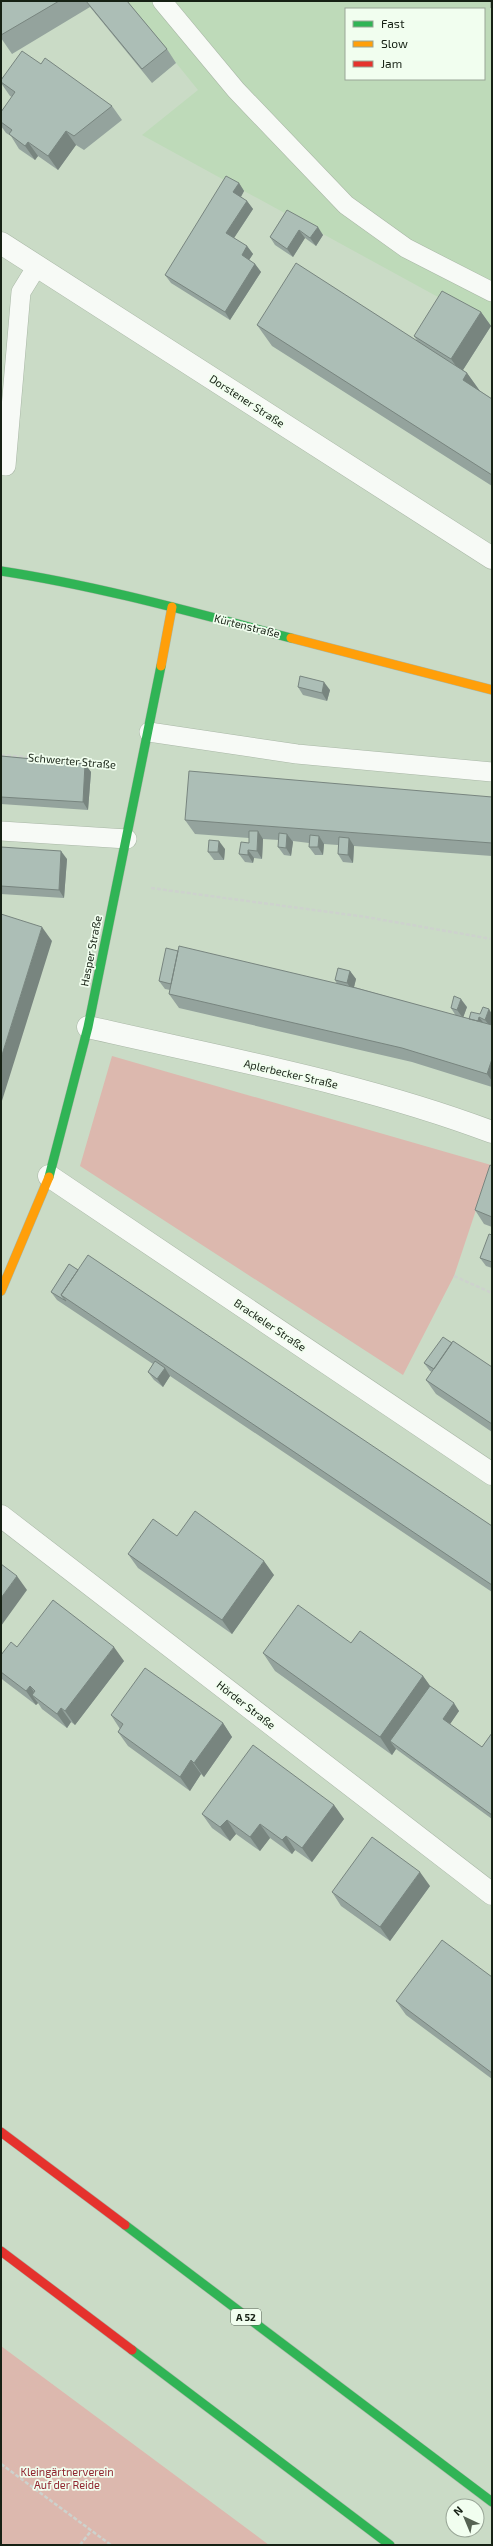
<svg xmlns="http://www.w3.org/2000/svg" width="493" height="2546" viewBox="0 0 493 2546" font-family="'Exo 2',sans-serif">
<rect width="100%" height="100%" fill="#cadbc6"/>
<path fill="#bedab9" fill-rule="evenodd" d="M126,1H492L491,326L142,135L198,90ZM346,9H484V79H346Z"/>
<path fill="#dcb8ae" d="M112,1056L491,1165L454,1276L403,1375L80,1166Z
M1,2346L269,2545H1Z"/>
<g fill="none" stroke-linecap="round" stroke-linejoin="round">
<g stroke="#a9b7a6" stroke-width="20">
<path id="lane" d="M162,1L236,90L346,205L406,248L492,292
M6,466L21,292L37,266
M149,732L297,754L492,772
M1,831L127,839"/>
</g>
<g stroke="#a9b7a6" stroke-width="23">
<path id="street" d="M1,243L492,558
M88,1027C223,1058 362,1083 492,1132
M49,1176L492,1474
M1,1516L492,1894"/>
</g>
<g stroke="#a9b7a6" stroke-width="10">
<path id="fast" d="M1,571C99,586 195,613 291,638
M49,1177L88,1027L161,666
M125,2225L492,2502
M132,2350L390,2545"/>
</g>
<g stroke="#a9b7a6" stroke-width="10">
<path id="slow" d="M291,638L492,690
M161,666L172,607
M1,1291L49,1177"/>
</g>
<g stroke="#a9b7a6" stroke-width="10">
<path id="jam" d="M1,2132L125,2225
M1,2251L132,2350"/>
</g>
<path stroke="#cdd2cd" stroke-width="2.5" stroke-dasharray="4 2" stroke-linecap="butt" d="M1,755L108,764
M151,888L366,917L492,939
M454,1276L492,1293
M1,2464L111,2545
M80,2545L91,2531"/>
<use href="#lane" stroke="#f7faf6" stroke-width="19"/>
<use href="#street" stroke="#f7faf6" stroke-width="22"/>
<use href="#fast" stroke="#30b455" stroke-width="9"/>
<use href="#slow" stroke="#ff9f0a" stroke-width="9"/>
<use href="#jam" stroke="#e5322d" stroke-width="9"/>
</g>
<path fill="#94a39d" d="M1,1H127L167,49L176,63L152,83L90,7L12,54L1,38Z
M41,64L112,106L122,120L84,150L76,145L58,170L38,156L35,160L19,149L11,136L6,133L1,126V112L12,97L10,96L1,83V80Z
M239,183L244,191L241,197L247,201L253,209L234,238L247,246L253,254L249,260L255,264L261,272L230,320L171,283L165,275Z
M287,210L323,235L316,246L305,238L293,257L275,245L270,237Z
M481,312L491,326L463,370L467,373L480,391L492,399V486L272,346L257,325L418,342L414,336Z
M298,687L330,690L327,701L303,695Z
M1,756L85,764L91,772L88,810L1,804Z
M492,797V856L354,846L353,863L343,862L338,854V845L324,844L323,855H315L309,847V843L293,841L291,856L284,855L278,847L279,840L263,839L262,859L254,858L253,863L245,862L239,854L249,843V838L195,834L185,820Z
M1,847L67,859L64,898L1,894Z
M225,849L224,860H214L208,852Z
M178,951L337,984L335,980L350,971L356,979L354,987L456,1016L451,1008L467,1007L463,1017L469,1019L480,1014H492V1087L412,1062L179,1008L169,994L170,990L165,989L159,981Z
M492,1166V1227L484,1224L475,1210Z
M492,1235V1268L486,1266L480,1258Z
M69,1264L492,1526V1592L170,1376L163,1387L154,1380L148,1372L153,1364L57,1300L51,1292Z
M452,1343L492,1367V1432L436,1394L426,1380L432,1372L430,1371L424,1363Z
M177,1536L274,1575L232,1634L138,1568L128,1554Z
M351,1643L423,1676L430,1686L459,1711L450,1724L482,1747L492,1733V1819L396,1749L392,1755L275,1671L263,1653Z
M17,1647L124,1661L75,1725L71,1722L67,1728L42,1709L38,1703L36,1705L3,1680L1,1678V1655Z
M111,1715L223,1723L232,1737L204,1777L201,1774L190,1791L128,1746L118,1732L120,1729Z
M334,1805L344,1819L312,1862L295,1850L292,1854L270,1838L260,1851L236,1834L230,1841L212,1828L202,1814Z
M430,1886L390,1941L341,1906L332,1892Z
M492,1977V2079L406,2015L396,2001Z"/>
<path fill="#78857f" d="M66,131L76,145L58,170L48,156Z
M28,142L38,156L35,160L25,146Z
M239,183L244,191L239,200L233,192Z
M247,201L253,209L232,241L226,233Z
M318,227L323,235L316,246L310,238Z
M299,230L305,238L293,257L287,249Z
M247,246L253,254L247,263L242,255Z
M255,264L261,272L230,320L225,312Z
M481,312L491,326L461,373L451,359Z
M467,373L482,394L463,380Z
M324,682L330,690L327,701L322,693Z
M85,764L91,772L88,810L83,802Z
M258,831L263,839L262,859L257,851Z
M287,834L293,842L291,856L286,848Z
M319,836L324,844L323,855L318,847Z
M349,838L354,846L353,863L348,855Z
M219,841L225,849L224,860L218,852Z
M248,850L254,858L253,863L248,855Z
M61,851L67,859L64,898L59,890Z
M42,927L52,941L1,1104V1058Z
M350,971L356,979L353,991L347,983Z
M461,999L467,1007L463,1018L457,1010Z
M489,1009L492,1014V1024L491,1028L485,1020Z
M479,1017L485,1025H476Z
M492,1059V1081L487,1074Z
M165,1368L170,1376L163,1387L157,1379Z
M264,1561L274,1575L232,1634L222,1620Z
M17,1576L27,1590L1,1626V1598Z
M114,1647L124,1661L75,1725L65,1711Z
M423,1676L436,1694L390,1741L396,1749L392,1755L380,1737Z
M30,1686L40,1701L32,1695L38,1703L36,1705L26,1691Z
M454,1703L459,1711L448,1727L443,1719Z
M61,1708L71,1722L67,1728L57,1714Z
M223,1723L232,1737L204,1777L194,1763Z
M191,1760L201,1774L190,1791L180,1777Z
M334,1805L344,1819L312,1862L302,1848Z
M227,1820L236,1834L230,1841L220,1827Z
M260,1824L270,1838L260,1851L250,1837Z
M286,1836L295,1850L292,1854L282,1840Z
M420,1872L430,1886L390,1941L380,1927Z"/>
<path fill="#acbeb6" stroke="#78857f" d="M1,1H59L1,35Z
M86,1H127L167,49L142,69Z
M491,1H492V8H491Z
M22,51L41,64L45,58L112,106L74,136L66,131L48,156L28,142L25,146L9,134L12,130L1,122V112L15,92L1,82V80Z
M226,176L239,183L233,192L247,201L226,233L247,246L242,255L255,264L225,312L165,275Z
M287,210L318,227L310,238L299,230L287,249L270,237Z
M296,263L467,373L463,380L492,399V475L257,325Z
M442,291L481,312L451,359L414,336Z
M300,676L324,682L322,693L298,687Z
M1,756L85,764L83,802L1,797Z
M189,771L492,797V843L185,820Z
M249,831H258L257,851L248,850V855L239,854L241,842L249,843Z
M279,833L287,834L286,848L278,847Z
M310,835L319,836L318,847H309Z
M339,837L349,838L348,855L338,854Z
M209,840L219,841L218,852H208Z
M1,847L61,851L59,890L1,886Z
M1,914L42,927L1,1058Z
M179,946L356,988L492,1025V1059L487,1074L402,1048L169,994Z
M166,948L178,951L171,984L159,981Z
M338,968L350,971L347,983L335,980Z
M454,996L461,999L457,1010L451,1008Z
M483,1007L489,1009L485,1020L479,1017L478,1021L469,1019L471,1012L480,1014Z
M490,1165L492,1166V1217L475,1210Z
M489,1234L492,1235V1262L480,1258Z
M88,1255L492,1526V1585L61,1295Z
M69,1264L78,1270L61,1295L66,1301L51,1292Z
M443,1337L452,1343L434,1369L424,1363Z
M453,1341L492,1367V1424L426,1380Z
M155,1361L165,1368L157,1379L148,1372Z
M195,1511L264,1561L222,1620L128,1554L153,1519L177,1536Z
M1,1564L17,1576L1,1598Z
M53,1600L114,1647L65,1711L61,1708L57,1714L32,1695L35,1691L30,1686L26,1691L1,1672V1655L11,1642L17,1647Z
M298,1605L351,1643L360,1631L423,1676L380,1737L263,1653Z
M145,1668L223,1723L194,1763L191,1760L180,1777L118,1732L123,1724L111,1715Z
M430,1686L454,1703L443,1719L482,1747L492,1733V1815L390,1741Z
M253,1745L334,1805L302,1848L286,1836L282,1840L260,1824L250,1837L227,1820L220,1827L202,1814Z
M372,1837L420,1872L380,1927L332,1892Z
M442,1940L492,1977V2073L396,2001Z"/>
<g text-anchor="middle" stroke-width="3.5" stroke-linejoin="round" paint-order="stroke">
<rect fill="#f1feef" stroke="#586356" stroke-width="1" x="231" y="2309" width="30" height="16" rx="3"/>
<g font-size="10" font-weight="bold" fill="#162114">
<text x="246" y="2321">A 52</text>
</g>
<g font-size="11" fill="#162114" stroke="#f1feef">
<text transform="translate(247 401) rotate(33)" y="4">Dorstener Straße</text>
<text transform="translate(247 626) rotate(14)" y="4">Kürtenstraße</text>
<text transform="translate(72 761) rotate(5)" y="4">Schwerter Straße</text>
<text transform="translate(91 951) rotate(-79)" y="4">Hasper Straße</text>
<text transform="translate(291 1074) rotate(13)" y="4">Aplerbecker Straße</text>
<text transform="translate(270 1325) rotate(34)" y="4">Brackeler Straße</text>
<text transform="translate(246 1705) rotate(38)" y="4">Hörder Straße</text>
</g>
<g font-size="11" fill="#90252f" stroke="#f1feef">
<text x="67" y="2476">Kleingärtnerverein<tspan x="67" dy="13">Auf der Reide</tspan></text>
</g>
</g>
<rect width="493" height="2546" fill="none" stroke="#162114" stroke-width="4"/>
<rect x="345" y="8" width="140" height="72" fill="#f1feef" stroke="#99a697"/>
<rect x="353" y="21" width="20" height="6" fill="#30b455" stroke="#99a697"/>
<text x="381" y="28" font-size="12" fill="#162114">Fast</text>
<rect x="353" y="41" width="20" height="6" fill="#ff9f0a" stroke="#99a697"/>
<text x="381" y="48" font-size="12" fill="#162114">Slow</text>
<rect x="353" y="61" width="20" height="6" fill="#e5322d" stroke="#99a697"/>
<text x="381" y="68" font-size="12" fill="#162114">Jam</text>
<g transform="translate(465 2518) rotate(316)"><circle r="19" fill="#f1feef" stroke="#99a697"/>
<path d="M0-3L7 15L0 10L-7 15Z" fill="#556252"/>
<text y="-6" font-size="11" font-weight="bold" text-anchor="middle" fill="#162114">N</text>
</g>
</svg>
